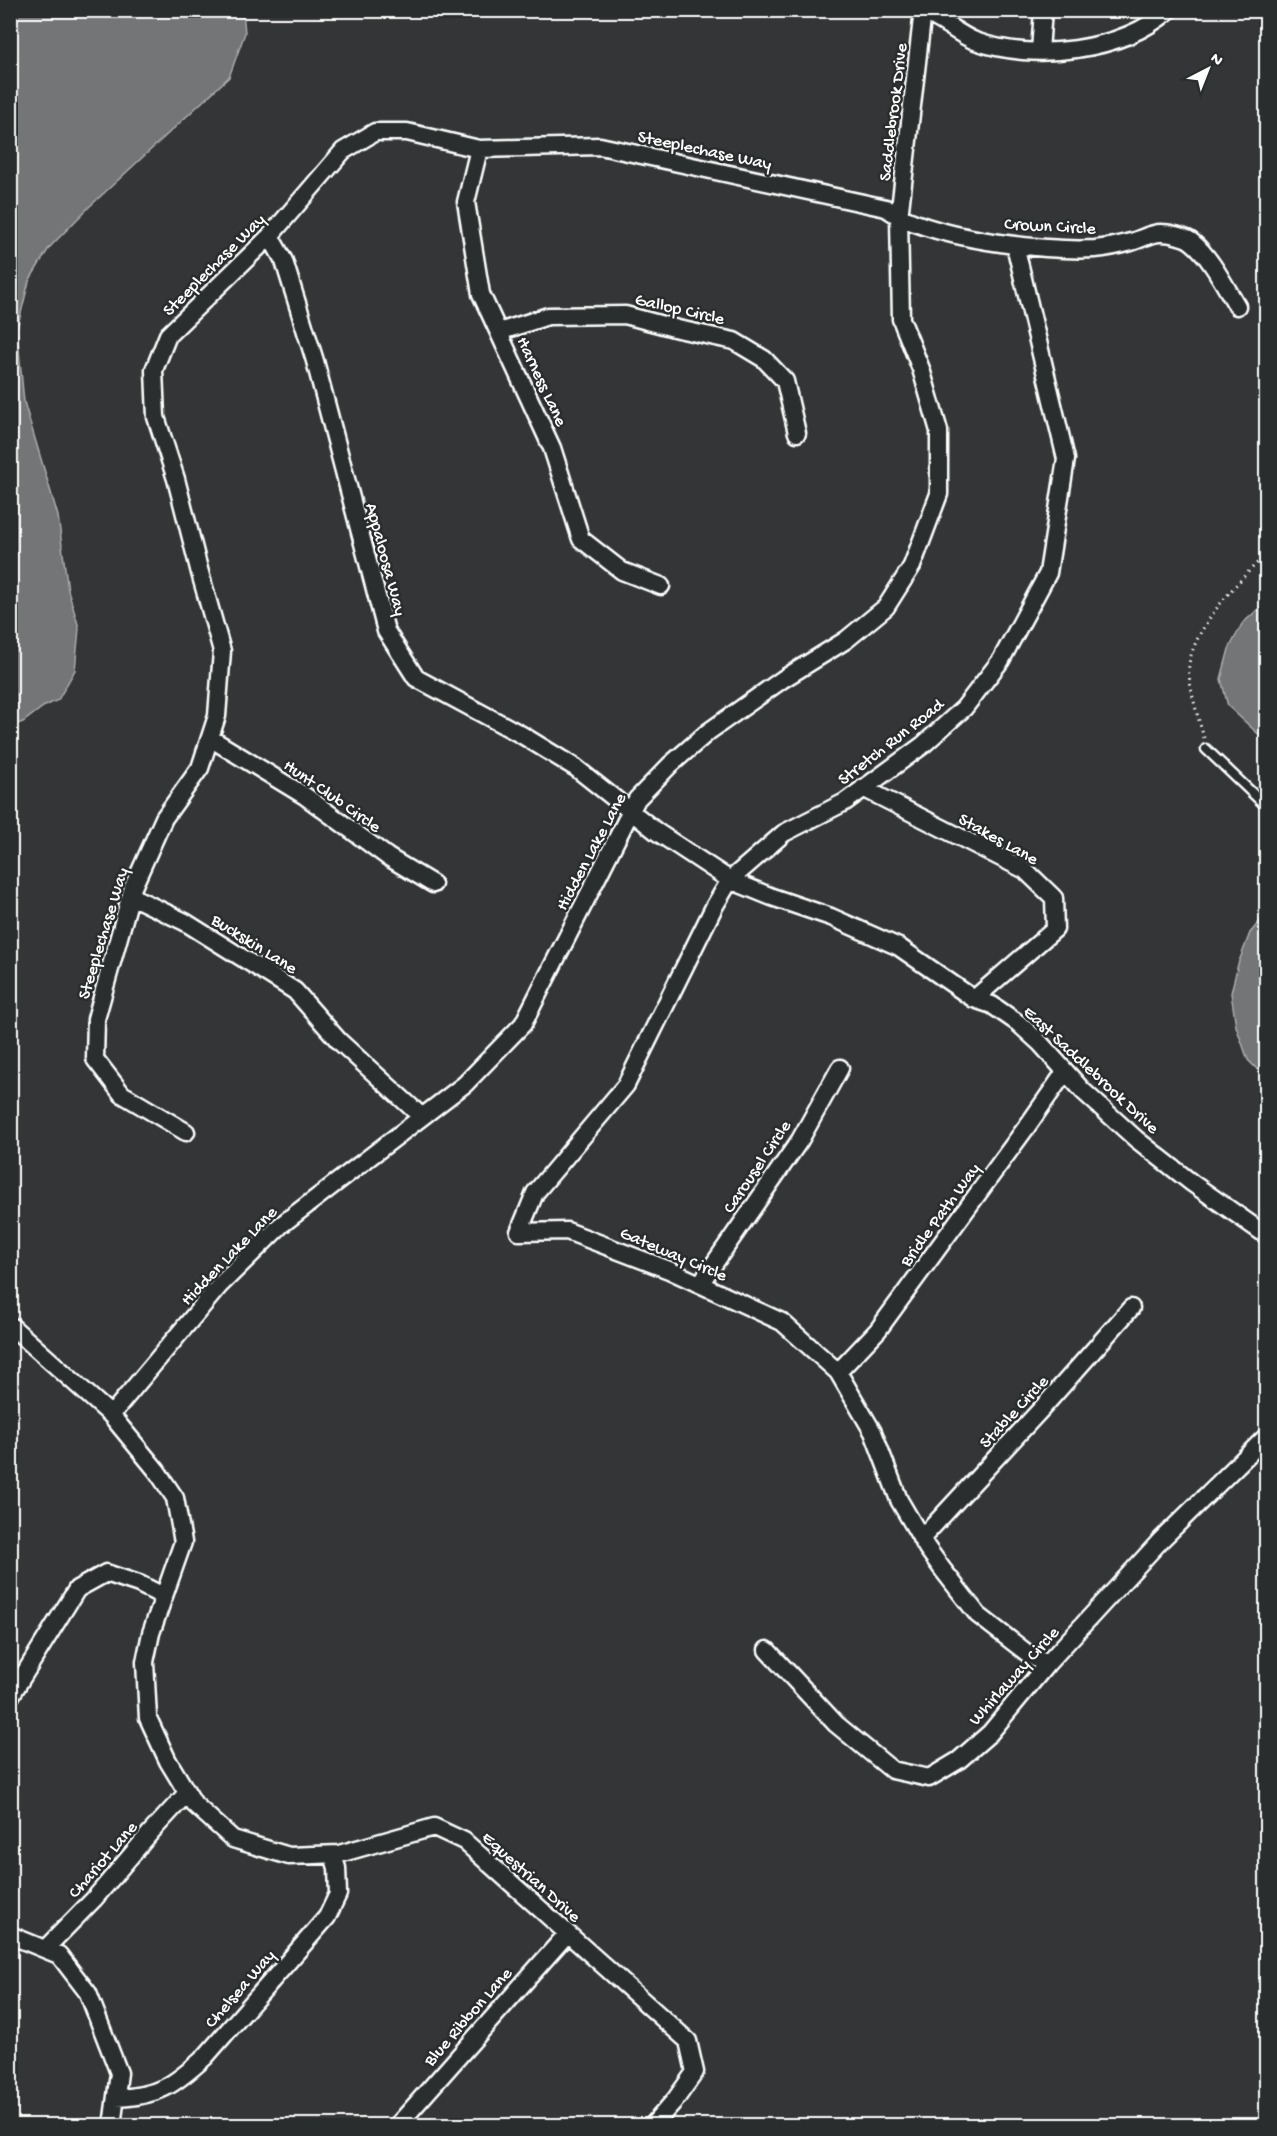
<svg xmlns="http://www.w3.org/2000/svg" width="1277" height="2136" viewBox="0 0 1277 2136" font-family="'Gochi Hand',sans-serif">
<rect width="100%" height="100%" fill="#333536"/>
<filter id="ink" filterUnits="userSpaceOnUse"><feTurbulence type="fractalNoise" baseFrequency=".0167" numOctaves="2"/><feDisplacementMap in="SourceGraphic" scale="12" xChannelSelector="R" yChannelSelector="G"/><feConvolveMatrix kernelMatrix="1 2 1 2 8 2 1 2 1" color-interpolation-filters="sRGB"/></filter>
<g filter="url(#ink)">
<path fill="#737576" stroke="#abacad" stroke-width="1.5" d="M11,10L243,11L245,33L229,77L89,207L49,248L29,281L17,329L24,402L58,516L68,590L79,628L75,670L58,700L43,707L23,722L11,726Z
M1266,602V741L1228,706L1221,679L1229,649L1242,624Z
M1266,914V1078L1248,1060L1236,1026L1231,993L1238,964L1250,933Z"/>
<g fill="none" stroke-linecap="round" stroke-linejoin="round">
<g stroke="#fff" stroke-width="13">
<path id="service" d="M1206,749L1266,806"/>
</g>
<g stroke="#fff" stroke-width="21">
<path id="minor" d="M918,10C939,16 955,33 975,41C1033,62 1121,52 1169,10
M1040,51L1043,10
M479,149L466,202L481,294L552,448L581,539L622,571L661,586
M270,236L284,261L315,361L386,631L416,678L522,735L576,768L657,832L730,880L772,897L831,917L899,947L974,999L992,1005L1018,1023L1040,1043L1083,1091L1136,1139L1192,1183L1266,1235
M1015,245L1066,459L1048,573L1001,660L964,708L923,745L845,802L784,833L730,880L714,907L626,1085L535,1193L519,1232L567,1231L669,1270L782,1322L838,1372L873,1432L899,1500L927,1548L943,1570L978,1615L1031,1656L1047,1664
M499,332L548,316L625,315L678,329L734,341L764,359L785,381L797,433
M210,738L305,796L388,857L433,884
M863,788L1025,870L1054,898L1055,929L974,999
M131,896L185,922L295,991L339,1041L422,1117
M186,1132L122,1094L95,1059L96,1019L133,887L164,818L200,768L217,716L222,651L200,573L176,479L156,417L154,370L168,335L270,236L343,151L375,132H407L479,149L600,146L886,208C927,238 1043,252 1095,249C1106,248 1120,245 1131,242C1140,240 1152,232 1162,233C1169,233 1187,237 1192,242C1210,256 1225,286 1237,306
M700,1284L800,1140L840,1068
M10,1325L111,1415L157,1471L175,1498L183,1542L151,1633L145,1662L148,1718L168,1761L194,1804L233,1839L289,1856L339,1854L434,1827L464,1841L688,2041L695,2072L675,2100L652,2126
M838,1372L878,1330L1028,1125L1065,1072
M111,1415L219,1286L281,1225L465,1084L523,1024L637,799L670,765L708,732L783,679L846,640L886,607L912,566L939,494V431L921,369L901,319L899,218L923,10
M921,1539L1044,1406L1131,1308
M767,1650L836,1724L892,1770L929,1778L959,1760L990,1733L1047,1664L1161,1540L1266,1437
M10,1697L77,1589L106,1573L139,1584L163,1596
M10,1935L59,1955L88,1993L119,2073L112,2126
M45,1949L94,1899L151,1832L187,1793
M116,2098C159,2096 173,2086 205,2057L327,1917L338,1894L337,1868L333,1855
M397,2126L567,1934"/>
</g>
<path stroke="#fff" stroke-width="3" stroke-dasharray="1.5 4.5" stroke-linecap="butt" d="M1204,738C1199,720 1187,682 1189,664C1196,624 1238,582 1266,554"/>
<use href="#service" stroke="#2a2d2e" stroke-width="8"/>
<use href="#minor" stroke="#2a2d2e" stroke-width="16"/>
</g>
</g>
<g text-anchor="middle" stroke-width="5" stroke-linejoin="round" paint-order="stroke">
<g font-size="18" fill="#fff" stroke="#2a2d2e">
<text transform="translate(892 112) rotate(-83)" y="6">Saddlebrook Drive</text>
<text transform="translate(705 149) rotate(12)" y="6">Steeplechase Way</text>
<text transform="translate(1050 225) rotate(3)" y="6">Crown Circle</text>
<text transform="translate(213 264) rotate(-45)" y="6">Steeplechase Way</text>
<text transform="translate(680 308) rotate(13)" y="6">Gallop Circle</text>
<text transform="translate(543 381) rotate(65)" y="6">Harness Lane</text>
<text transform="translate(387 559) rotate(75)" y="6">Appaloosa Way</text>
<text transform="translate(890 741) rotate(-38)" y="6">Stretch Run Road</text>
<text transform="translate(333 795) rotate(35)" y="6">Hunt Club Circle</text>
<text transform="translate(999 838) rotate(29)" y="6">Stakes Lane</text>
<text transform="translate(590 851) rotate(-62)" y="6">Hidden Lake Lane</text>
<text transform="translate(102 933) rotate(-73)" y="6">Steeplechase Way</text>
<text transform="translate(255 943) rotate(32)" y="6">Buckskin Lane</text>
<text transform="translate(1092 1069) rotate(43)" y="6">East Saddlebrook Drive</text>
<text transform="translate(756 1166) rotate(-56)" y="6">Carousel Circle</text>
<text transform="translate(939 1214) rotate(-54)" y="6">Bridle Path Way</text>
<text transform="translate(674 1253) rotate(23)" y="6">Gateway Circle</text>
<text transform="translate(228 1255) rotate(-46)" y="6">Hidden Lake Lane</text>
<text transform="translate(1013 1411) rotate(-47)" y="6">Stable Circle</text>
<text transform="translate(1013 1675) rotate(-48)" y="6">Whirlaway Circle</text>
<text transform="translate(102 1859) rotate(-49)" y="6">Chariot Lane</text>
<text transform="translate(532 1876) rotate(42)" y="6">Equestrian Drive</text>
<text transform="translate(239 1988) rotate(-49)" y="6">Chelsea Way</text>
<text transform="translate(467 2016) rotate(-49)" y="6">Blue Ribbon Lane</text>
</g>
</g>
<rect width="1277" height="2136" fill="none" stroke="#2a2d2e" stroke-width="36"/>
<rect x="18" y="18" width="1241" height="2100" fill="none" stroke="#fff" stroke-width="2" filter="url(#ink)"/>
<g transform="translate(1208 69) rotate(42)" stroke="#2a2d2e" stroke-width="4.5" paint-order="stroke">
<path d="M0-4.5L10 22L0 15L-10 22Z" fill="#ffffff"/>
<text y="-9" font-size="16" font-weight="bold" text-anchor="middle" fill="#ffffff">N</text>
</g>
</svg>
